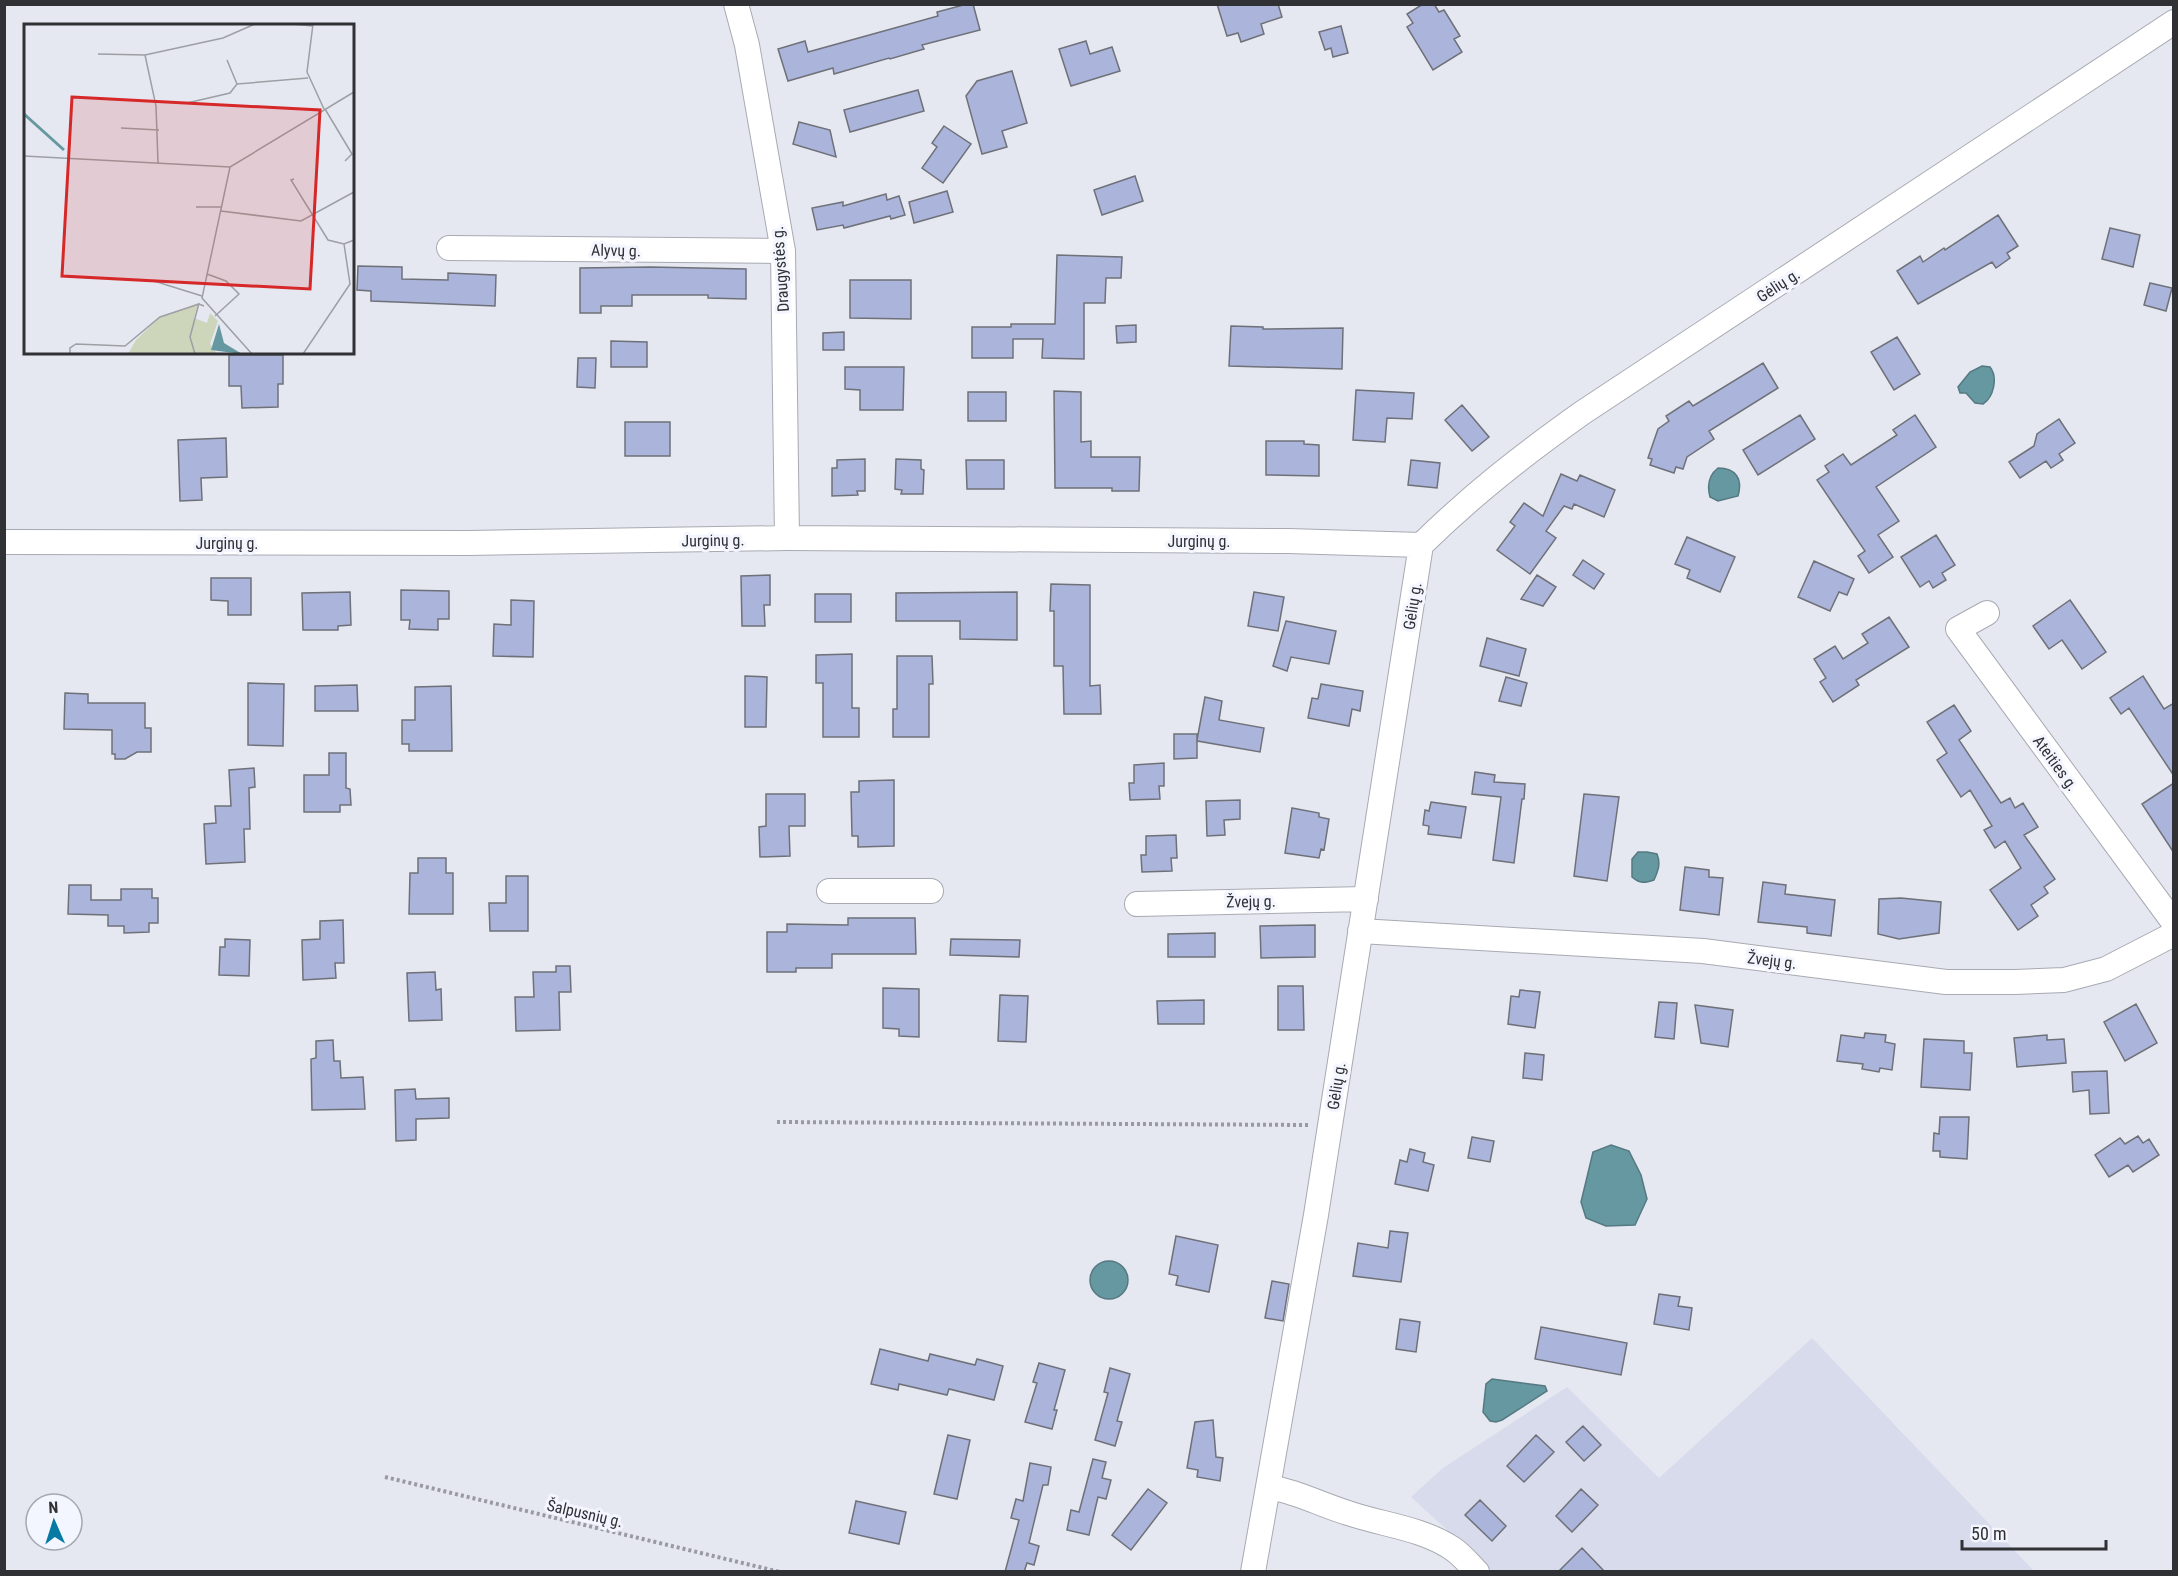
<svg xmlns="http://www.w3.org/2000/svg" width="2178" height="1576" viewBox="0 0 2178 1576" font-family="'Roboto Condensed',sans-serif">
<rect width="100%" height="100%" fill="#e6e8f1"/>
<path fill="#d7dbeb" d="M1812,1338L2034,1571H1492L1411,1497L1443,1468L1567,1387L1659,1478Z"/>
<path fill="#6598a1" stroke="#557980" stroke-width="1.5" d="M1982,366L1990,367C1998,377 1994,397 1983,404L1975,403L1966,393H1960L1958,387L1970,372Z
M1718,468C1736,468 1743,479 1738,496L1718,501L1710,497C1707,486 1709,475 1718,468Z
M1638,852H1647L1657,854C1661,864 1658,871 1654,880C1645,883 1640,884 1632,877V859Z
M1611,1145L1629,1151L1641,1175L1647,1199L1635,1225L1606,1226L1586,1218L1581,1202L1593,1152Z
M1090 1280a19 19 0 1 1 38 0a19 19 0 1 1-38 0Z
M1492,1379L1545,1386L1547,1391L1502,1420L1496,1422L1490,1421L1483,1412L1486,1384Z"/>
<path fill="#abb4da" stroke="#6f7179" stroke-width="1.5" d="M967,4H973L980,30L922,45L924,49L890,59L889,58L834,74L833,68L788,81L778,49L805,41L808,52L938,16L937,12Z
M1217,4H1278L1282,17L1261,24L1264,34L1241,42L1238,33L1227,36Z
M1423,4H1434L1439,12L1444,10L1460,36L1454,39L1462,52L1433,70L1407,27L1413,23L1407,14Z
M1341,26L1348,53L1333,57L1331,48L1325,50L1319,32Z
M1086,41L1090,54L1112,47L1120,71L1071,86L1059,49Z
M1012,71L1027,123L1002,131L1007,147L982,154L966,96L977,81Z
M918,90L924,111L850,132L844,110Z
M799,122L830,130L836,157L793,144Z
M944,126L971,144L943,183L922,168L937,147L932,143Z
M1135,176L1143,201L1102,215L1094,190Z
M947,191L953,212L914,223L909,202Z
M886,194L887,200L899,196L905,215L891,219L890,216L844,228L843,225L817,230L812,208L843,202V206Z
M1998,215L2018,246L2007,253L2010,258L1996,268L1992,262L1918,304L1897,271L1920,256L1923,262L1944,248L1945,250Z
M2110,228L2140,235L2133,267L2102,259Z
M1057,255L1122,257L1121,278H1106L1105,303H1084V359L1042,358L1043,339H1013V358H972V327H1011V324H1055Z
M358,266L402,267V279L448,280V273L496,275L495,306L371,301V291L357,290Z
M651,267L746,269V299L708,298V295H632V306H601V313H580V268Z
M850,280H911V319L850,318Z
M2150,283L2172,288L2166,311L2144,305Z
M1136,325V342L1117,343L1116,326Z
M1231,326L1263,327V329L1343,328L1342,369L1229,366Z
M844,332V350H823V333Z
M1897,337L1920,374L1894,390L1871,352Z
M611,341L647,342V367H611Z
M229,355H283V384H278V407L242,408L241,386H229Z
M578,358H596L595,388L577,387Z
M1763,363L1778,388L1709,431L1714,439L1687,457L1683,469L1676,467L1674,473L1650,465L1652,459L1648,458L1658,429L1669,421L1666,416L1689,401L1693,406Z
M845,367H904L903,410H860V390L845,389Z
M1356,390L1414,393L1412,419L1387,418L1385,442L1353,440Z
M1054,391L1081,392V442L1091,441V457H1140L1139,491H1112V488H1055Z
M968,392H1006V421H968Z
M1462,405L1489,437L1472,451L1445,420Z
M1800,415L1815,439L1758,475L1743,450Z
M1915,415L1936,447L1876,487L1899,521L1878,535L1893,557L1869,573L1858,556L1865,551L1817,480L1829,472L1825,466L1843,454L1851,465L1897,435L1893,430Z
M2059,419L2075,443L2059,454L2063,460L2051,468L2046,461L2020,478L2009,462L2034,446L2037,434Z
M625,422H670V456H625Z
M226,438L227,477L201,478L202,500L180,501L178,440Z
M1266,441H1304V444L1319,445V476L1266,475Z
M865,459V491H857L858,495L832,496V468H837V460Z
M896,459L921,460V469L924,470L923,494H901L902,490L895,489Z
M966,460H1004V489H967Z
M1411,460L1440,463L1437,488L1408,485Z
M1561,474L1577,481L1580,475L1615,490L1604,517L1574,504L1572,509L1564,506L1546,531L1556,538L1530,574L1497,550L1515,526L1510,522L1524,503L1543,516Z
M1936,535L1955,565L1942,573L1946,580L1933,588L1929,581L1920,587L1901,557Z
M1687,537L1735,557L1720,592L1687,578L1690,570L1675,564Z
M1583,560L1604,574L1594,589L1573,575Z
M1814,561L1854,579L1847,595L1839,592L1830,611L1798,597Z
M770,575V605H764L765,626H742L741,576Z
M1537,575L1556,587L1543,606L1521,599Z
M211,578H251V615H228V601L211,600Z
M1051,584L1090,585V686L1100,685L1101,714H1064L1063,666H1054V611H1050Z
M401,590L449,591V619H438V630L409,629L410,620H401Z
M350,592L351,625L338,626V630H303L302,593Z
M1017,592V640L960,639V621H896V593Z
M1254,592L1284,597L1278,631L1248,626Z
M815,594H851V622H815Z
M511,600L534,601L533,657L493,656L494,624L511,625Z
M2070,600L2106,652L2082,669L2062,640L2049,649L2033,626Z
M1889,617L1909,647L1856,680L1859,685L1833,702L1820,682L1826,678L1814,659L1835,646L1843,659L1868,643L1862,634Z
M1286,621L1336,631L1329,664L1291,657L1287,671L1273,666Z
M1487,638L1526,649L1519,676L1480,666Z
M852,654V708H859V737H823V683H816V655Z
M897,656H932L933,684H929V737H893V709H897Z
M745,676L767,677L766,727H745Z
M2143,676L2164,709L2174,703V776L2129,708L2121,714L2110,698Z
M1506,677L1527,683L1521,706L1499,701Z
M248,683L284,684L283,746L248,745Z
M1321,684L1363,691L1360,711L1352,709L1349,726L1308,718L1312,698L1318,699Z
M357,685L358,711H315V686Z
M451,686L452,751H409V744H402V720H415V687Z
M65,693L88,694V703H145V728H151V752H137L125,759H115V754H112V730L64,729Z
M1205,697L1222,701L1219,720L1264,728L1260,752L1197,741V758L1174,759V734H1197V740Z
M1954,705L1971,731L1959,740L2001,803L2010,798L2015,808L2023,803L2038,827L2024,835L2055,879L2044,887L2048,893L2031,905L2038,916L2018,930L1990,890L2021,868L2005,841L1995,848L1984,830L1992,826L1970,790L1961,797L1937,760L1947,753L1927,722Z
M329,753H346V788L350,789L351,805H340V812H304V775H329Z
M1164,763V786H1159L1160,799L1130,800L1129,783H1134V765Z
M254,768L255,787L249,788L250,829H244L245,862L206,864L204,824L216,823L215,806H231L229,770Z
M1475,772L1495,775L1494,782L1525,784L1524,799H1522L1514,863L1493,860L1501,797L1472,794Z
M894,780V846L858,847V836H852L851,792H859V781Z
M2174,783V853L2142,804Z
M766,794H805V826H789L790,856L760,857L759,827L766,826Z
M1584,794L1619,797L1607,881L1574,876Z
M1240,800V819L1224,820L1225,835L1207,836L1206,801Z
M1431,802L1466,807L1461,838L1428,834L1429,826L1423,825L1425,810L1429,811Z
M1292,808L1319,813V817L1329,819L1324,850L1321,849L1319,858L1285,853Z
M1176,835L1177,858H1171L1172,871L1142,872L1141,855H1146V836Z
M418,858H446V873H453V914H409L410,873H418Z
M1685,867L1709,870V877L1723,878L1719,915L1680,910Z
M506,876H528V931H490L489,903H506Z
M1763,882L1786,885L1785,894L1835,900L1831,936L1807,933V927L1758,922Z
M69,885H91V900H121V889H152V898H158V923H149V932L124,933V926H108V915L68,914Z
M1901,898L1941,902L1939,933L1899,939L1878,934L1879,899Z
M848,918H915L916,954H832V968H796V972H767V932H787V924L848,925Z
M343,920L344,963H335L336,978L303,980L302,940L320,939V921Z
M1315,925V957L1261,958L1260,926Z
M1215,933V957H1168V934Z
M225,939L250,940L249,976L219,975L220,947H225Z
M951,939L1020,940L1019,957L950,955Z
M556,966H570L571,992H559L560,1030L516,1031L515,997H534L533,972H556Z
M435,972L436,990L441,989L442,1020L409,1021L407,973Z
M1278,986H1303L1304,1030H1278Z
M883,988L919,989V1037L899,1036V1029L883,1028Z
M1520,990L1540,992L1535,1028L1508,1024L1511,996L1519,997Z
M1000,995L1028,996L1026,1042L998,1041Z
M1204,1000V1024H1158L1157,1001Z
M1659,1002L1677,1003L1674,1039L1655,1037Z
M2136,1004L2157,1043L2125,1061L2104,1022Z
M1695,1005L1733,1010L1728,1047L1701,1043Z
M1865,1033L1886,1035L1885,1042L1895,1044L1892,1070L1880,1068L1879,1072L1862,1069L1863,1064L1837,1061L1841,1035L1864,1038Z
M2047,1035V1040L2064,1039L2066,1063L2017,1067L2014,1038Z
M1924,1039L1964,1041V1053H1972L1970,1090L1921,1087Z
M333,1040L334,1061H340L341,1078L363,1077L365,1109L312,1110L311,1059L316,1058V1041Z
M1525,1053L1544,1055L1542,1080L1523,1078Z
M2107,1071L2109,1113L2090,1114L2089,1090L2073,1092L2072,1072Z
M415,1089L416,1099L449,1098V1118L416,1119V1140L396,1141L395,1090Z
M1940,1117H1969L1967,1159L1940,1157V1151H1933L1934,1133L1939,1134Z
M2138,1136L2143,1143L2149,1139L2159,1155L2133,1172L2128,1165L2109,1177L2095,1155L2120,1138L2125,1144Z
M1472,1137L1494,1141L1490,1162L1468,1158Z
M1410,1149L1425,1153L1423,1162L1434,1165L1428,1191L1395,1184L1400,1160L1407,1162Z
M1390,1231L1408,1233L1401,1282L1353,1276L1358,1243L1388,1248Z
M1176,1236L1218,1245L1209,1292L1176,1285L1178,1276L1169,1274Z
M1272,1281L1289,1284L1283,1321L1265,1318Z
M1659,1294L1680,1297L1678,1306L1692,1308L1689,1330L1654,1324Z
M1400,1319L1420,1322L1416,1352L1396,1349Z
M1541,1327L1627,1343L1621,1375L1535,1359Z
M880,1349L928,1361L930,1354L975,1365L977,1359L1003,1366L994,1400L949,1389L947,1395L899,1384L898,1390L871,1384Z
M1039,1363L1065,1370L1054,1410H1057L1052,1429L1025,1422L1037,1383L1033,1382Z
M1110,1368L1130,1374L1117,1421L1122,1422L1115,1446L1095,1440L1108,1393L1104,1392Z
M1213,1420L1216,1457L1223,1458L1220,1481L1197,1477L1198,1470L1187,1468L1195,1422Z
M1583,1426L1601,1445L1584,1461L1566,1442Z
M948,1435L970,1440L957,1499L934,1494Z
M1536,1435L1554,1452L1524,1482L1507,1466Z
M1093,1459L1106,1462L1102,1478L1111,1480L1106,1499L1098,1497L1089,1535L1067,1530L1071,1510L1079,1512Z
M1030,1463L1051,1467L1048,1485H1043L1029,1543L1039,1546L1034,1565L1027,1563L1024,1572H1005L1019,1520L1011,1518L1016,1499L1023,1501Z
M1148,1489L1167,1503L1131,1550L1112,1535Z
M1581,1489L1598,1505L1572,1532L1556,1516Z
M1480,1500L1506,1526L1492,1541L1465,1515Z
M856,1501L906,1512L899,1544L849,1533Z
M1582,1548L1605,1572H1558Z"/>
<g fill="none" stroke-linecap="round" stroke-linejoin="round">
<g stroke="#a8aab3" stroke-width="26">
<path id="street" d="M736,4L747,45L783,251L787,538
M449,248L783,251
M4,542L468,543L787,538L1288,541L1421,545
M1987,613L1958,629L2174,923
M829,891H931
M1137,904L1366,899
M1360,931L1703,951L1946,982H2015L2064,980L2106,969L2174,934
M1268,1487C1296,1491 1321,1505 1348,1513C1383,1525 1422,1528 1453,1549C1462,1555 1469,1564 1477,1572
M1253,1572L1316,1215L1421,545C1473,494 1523,455 1582,413L2174,22"/>
</g>
<path stroke="#999aa1" stroke-width="4" stroke-dasharray="3 3" stroke-linecap="butt" d="M777,1122L1309,1125
M385,1477L780,1572"/>
<use href="#street" stroke="#fff" stroke-width="24"/>
</g>
<g text-anchor="middle" stroke-width="6" stroke-linejoin="round" paint-order="stroke">
<g font-size="16" fill="#303134" stroke="#f3f5ff">
<text transform="translate(616 250) rotate(1)" y="6">Alyvų g.</text>
<text transform="translate(780 269) rotate(-94)" y="6">Draugystės g.</text>
<text transform="translate(1778 285) rotate(-33)" y="6">Gėlių g.</text>
<text transform="translate(713 540) rotate(-1)" y="6">Jurginų g.</text>
<text x="1199" y="547">Jurginų g.</text>
<text x="227" y="549">Jurginų g.</text>
<text transform="translate(1412 606) rotate(-81)" y="6">Gėlių g.</text>
<text transform="translate(2056 763) rotate(54)" y="6">Ateities g.</text>
<text transform="translate(1251 901) rotate(-1)" y="6">Žvejų g.</text>
<text transform="translate(1772 960) rotate(7)" y="6">Žvejų g.</text>
<text transform="translate(1336 1086) rotate(-81)" y="6">Gėlių g.</text>
<text transform="translate(585 1513) rotate(13)" y="6">Šalpusnių g.</text>
</g>
</g>
<g transform="translate(24 24)">
<rect width="330" height="330" fill="#e6e8f1"/>
<path d="M174,279L170,294L183,299L186,289L194,297L186,320L193,330H104L112,316L135,294Z" fill="#cdd5bb"/>
<path d="M195,300L200,319L218,330L187,326Z" fill="#6598a1"/>
<path fill="none" stroke="#6598a1" stroke-width="3" d="M0,90L40,126"/>
<path fill="none" stroke="#9d9fa5" stroke-width="1.5" d="M268,0L289,2M289,0L283,48L300,85M74,30L121,31L199,14L231,0M121,31L132,82L134,139M203,36L213,60L284,54M163,79L206,69L213,60M301,85L328,130L321,137M97,104L135,106M0,132L206,143M270,155L267,156L304,216L320,220L330,216M172,183H198M197,187L277,197L330,168M183,250L202,257L215,270L191,292M130,257L178,272M46,330V324L52,320L101,322L136,293L175,280L180,282M171,330L166,313L175,279M228,330L178,274L206,143L330,68M279,330L326,260L320,220"/>
<path fill="#d62828" fill-opacity="0.15" stroke="#d62828" stroke-width="3" d="M48,73L296,86L286,265L38,252Z"/>
<rect width="330" height="330" fill="none" stroke="#303134" stroke-width="3"/>
</g>
<rect width="2178" height="1576" fill="none" stroke="#303134" stroke-width="12"/>
<g transform="translate(54 1522) rotate(357)"><circle r="28" fill="#f3f5ff" stroke="#a5a7ae" stroke-width="1.5"/>
<path d="M0-4.5L10 22L0 15L-10 22Z" fill="#057aa3"/>
<text y="-9" font-size="16" font-weight="bold" text-anchor="middle" fill="#303134">N</text>
</g>
<path d="M1962 1540v9h144v-9" fill="none" stroke="#303134" stroke-width="3"/>
<text x="1971" y="1540" font-size="18" fill="#303134" stroke="#f3f5ff" stroke-width="4.5" paint-order="stroke">50 m</text>
</svg>
